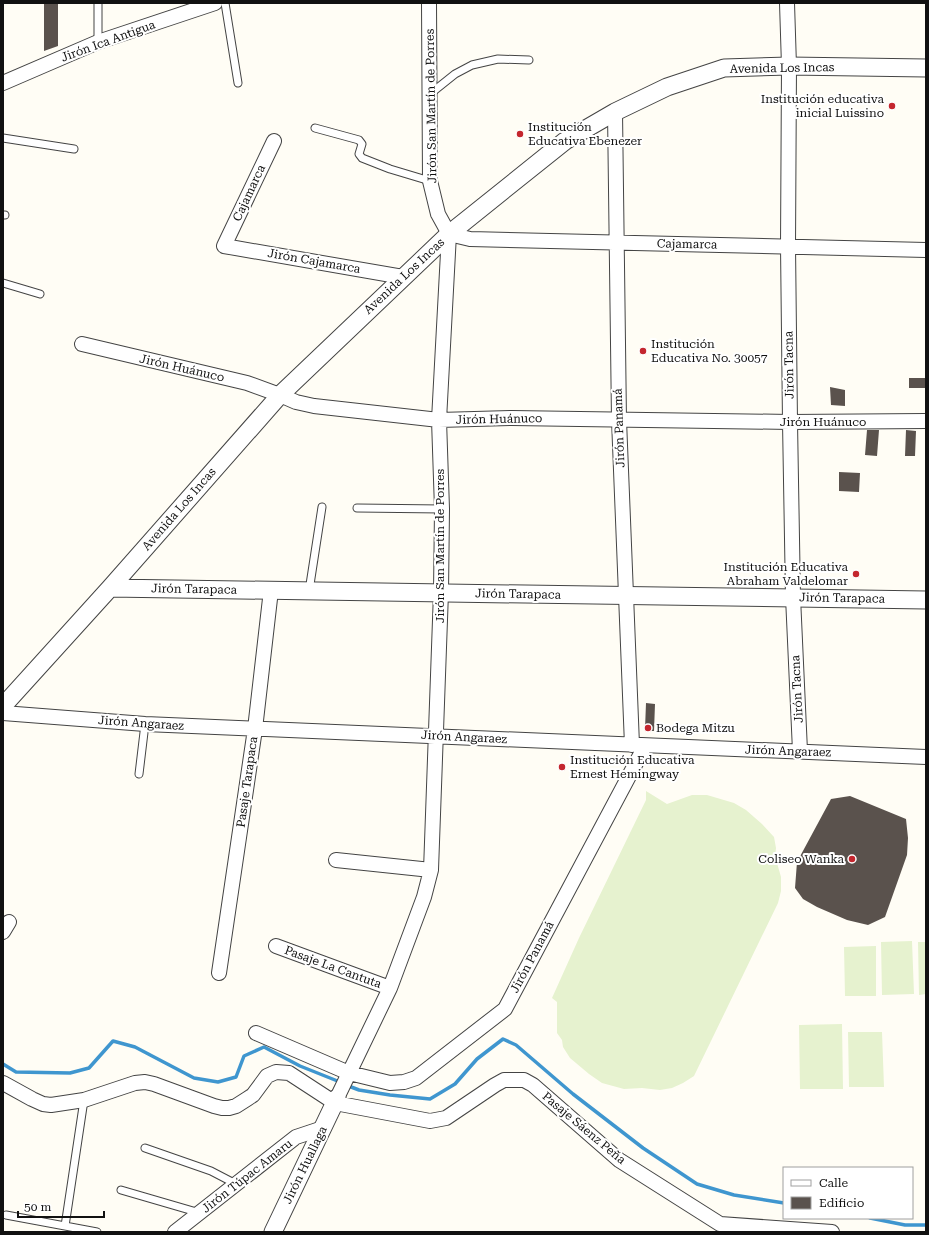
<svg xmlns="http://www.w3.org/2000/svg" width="929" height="1235" viewBox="0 0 929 1235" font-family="'Roboto Serif',serif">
<rect width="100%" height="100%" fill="#fffdf5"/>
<path fill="#e6f2cf" d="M646,791L667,804L692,795H707L734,803L746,810L762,824L774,837L776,848L775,856L781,877V891L778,903L694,1076L683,1083L672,1088L660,1090L642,1088L624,1089L602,1083L589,1074L570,1058L563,1047L562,1040L557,1033V1002L552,998L579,938L646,800Z
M912,941L914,994L882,995L881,942Z
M918,942H926V994L919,995Z
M876,946V996H845L844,947Z
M842,1024L843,1089H800L799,1025Z
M848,1032H882L884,1087H849Z"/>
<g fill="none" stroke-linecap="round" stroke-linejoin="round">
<path stroke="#3f96cf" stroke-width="3.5" d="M3,1064L16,1072L70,1073L89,1068L113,1041L135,1047L194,1078L218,1082L236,1077L244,1056L264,1047L300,1066L340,1082
M346,1085L359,1090L390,1095L430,1099L455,1084L477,1059L503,1039L516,1045L573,1094L643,1148L697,1184L734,1195L784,1203
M870,1218L905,1225H926"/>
</g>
<path fill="#5a524d" d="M44,3H58V46L44,51Z
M909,378H926V388H909Z
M830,387L845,390V406L831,405Z
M867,430H879L877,456L865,455Z
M906,430L916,431L915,456H905Z
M839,472L860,473L859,492L839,491Z
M646,703L655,704L654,731H648L645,729Z
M850,796L906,819L908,838L907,855L885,917L868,925L847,920L817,907L803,899L795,888L797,862L831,799Z"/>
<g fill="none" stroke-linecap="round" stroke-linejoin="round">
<g stroke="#444" stroke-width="9">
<path id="service" d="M225,3L238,83
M98,42V3
M430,94L455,74L472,65L498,59L529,60
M315,128L359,140L362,144L359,154L362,158L390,169L430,181
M3,138L74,149
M3,215H5
M3,283L40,294
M357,508L442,509
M309,591L322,507
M139,774L145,724
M145,1148L211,1171L236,1184
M121,1190L200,1213
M6,1215L97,1232
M65,1226L84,1100"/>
</g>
<g stroke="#444" stroke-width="16">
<path id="minor" d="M787,3L789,66L788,246L790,422L793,597L800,751
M3,83L98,42L215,3
M615,112L619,420L632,745
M274,141L224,246L403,277
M449,234L470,239C622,244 774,245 926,250
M82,344L247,383L280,395L296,402L314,406L439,420L512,418L790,422L926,421
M3,713L145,724L926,757
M336,860L431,870
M3,932L9,922
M276,946L390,988
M219,973L255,729L271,590
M256,1033L349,1073L390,1083L404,1082L416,1078L505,1009L645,746
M3,1083L32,1099L43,1104L51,1105L84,1100L135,1083L145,1082L154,1084L214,1106L222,1108H229L236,1106L247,1099L253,1095L267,1076L276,1072L289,1073L335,1103L430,1121L446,1118L495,1085L504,1080H524L533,1085L619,1160L720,1224L832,1232
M337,1098L390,988L424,897L431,870L441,592L442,509L439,420L449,234L438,214L430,181L429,3
M175,1232L296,1137L323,1128"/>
</g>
<g stroke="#444" stroke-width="19">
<path id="tertiary" d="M110,588L926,600
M3,706L110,588L280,395L449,234L565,141L615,112L667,87L724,68L789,66L926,68
M273,1232L337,1098"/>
</g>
<use href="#service" stroke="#fff" stroke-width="7"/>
<use href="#minor" stroke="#fff" stroke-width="14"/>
<use href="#tertiary" stroke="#fff" stroke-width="17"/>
</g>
<g fill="#c4262e" stroke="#fff" stroke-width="1.5">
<circle cx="892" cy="106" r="4"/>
<circle cx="520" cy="134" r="4"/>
<circle cx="643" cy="351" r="4"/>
<circle cx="856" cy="574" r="4"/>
<circle cx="648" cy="728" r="4"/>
<circle cx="562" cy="767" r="4"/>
<circle cx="852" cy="859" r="4"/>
</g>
<g text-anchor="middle" stroke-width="4" stroke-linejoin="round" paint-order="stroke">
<g font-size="12" fill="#111" stroke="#fff">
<text transform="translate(108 41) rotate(-20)" y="4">Jirón Ica Antigua</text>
<text transform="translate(782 68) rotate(-1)" y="4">Avenida Los Incas</text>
<text transform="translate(431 106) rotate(-91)" y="4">Jirón San Martín de Porres</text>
<text transform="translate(249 193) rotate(-65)" y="4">Cajamarca</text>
<text transform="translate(687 244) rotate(1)" y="4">Cajamarca</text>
<text transform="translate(314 261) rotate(10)" y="4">Jirón Cajamarca</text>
<text transform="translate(404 276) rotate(-43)" y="4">Avenida Los Incas</text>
<text transform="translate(789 365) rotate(-91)" y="4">Jirón Tacna</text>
<text transform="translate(182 368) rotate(13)" y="4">Jirón Huánuco</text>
<text transform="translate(499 419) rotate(-1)" y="4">Jirón Huánuco</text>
<text x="823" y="426">Jirón Huánuco</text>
<text transform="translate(619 428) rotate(-92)" y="4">Jirón Panamá</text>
<text transform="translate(179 509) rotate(-49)" y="4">Avenida Los Incas</text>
<text transform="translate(440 546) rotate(-90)" y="4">Jirón San Martín de Porres</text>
<text transform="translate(194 589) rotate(1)" y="4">Jirón Tarapaca</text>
<text transform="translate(518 594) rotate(1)" y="4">Jirón Tarapaca</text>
<text transform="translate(842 598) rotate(1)" y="4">Jirón Tarapaca</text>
<text transform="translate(797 689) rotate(-93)" y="4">Jirón Tacna</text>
<text transform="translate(141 723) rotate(4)" y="4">Jirón Angaraez</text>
<text transform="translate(464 737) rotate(3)" y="4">Jirón Angaraez</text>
<text transform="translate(788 751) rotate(2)" y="4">Jirón Angaraez</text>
<text transform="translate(247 782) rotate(-82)" y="4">Pasaje Tarapaca</text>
<text transform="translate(532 957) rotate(-62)" y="4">Jirón Panamá</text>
<text transform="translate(333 967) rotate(20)" y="4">Pasaje La Cantuta</text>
<text transform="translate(584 1128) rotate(40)" y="4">Pasaje Sáenz Peña</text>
<text transform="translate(305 1165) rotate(-64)" y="4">Jirón Huallaga</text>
<text transform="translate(247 1176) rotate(-38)" y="4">Jirón Túpac Amaru</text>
</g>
<g font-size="12" fill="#111" stroke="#fff" text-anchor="start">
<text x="884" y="103" text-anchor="end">Institución educativa<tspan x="884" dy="14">inicial Luissino</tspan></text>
<text x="528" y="131">Institución<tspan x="528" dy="14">Educativa Ebenezer</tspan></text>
<text x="651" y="348">Institución<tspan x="651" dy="14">Educativa No. 30057</tspan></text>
<text x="848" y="571" text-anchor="end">Institución Educativa<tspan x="848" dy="14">Abraham Valdelomar</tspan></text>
<text x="656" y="732">Bodega Mitzu</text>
<text x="570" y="764">Institución Educativa<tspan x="570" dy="14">Ernest Hemingway</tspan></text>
<text x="844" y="863" text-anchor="end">Coliseo Wanka</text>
</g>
</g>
<rect width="929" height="1235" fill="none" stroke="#111111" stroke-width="8"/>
<rect x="783" y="1167" width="130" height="52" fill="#ffffff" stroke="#a0a0a0"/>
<rect x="791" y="1180" width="20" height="6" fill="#ffffff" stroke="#a0a0a0"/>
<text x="819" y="1187" font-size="12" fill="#111111">Calle</text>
<rect x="791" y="1197" width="20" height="12" fill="#5a524d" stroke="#a0a0a0"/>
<text x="819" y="1207" font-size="12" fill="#111111">Edificio</text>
<path d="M18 1211v6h86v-6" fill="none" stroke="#111111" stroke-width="2"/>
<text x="24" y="1211" font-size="12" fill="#111111" stroke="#ffffff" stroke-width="3" paint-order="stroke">50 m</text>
</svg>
